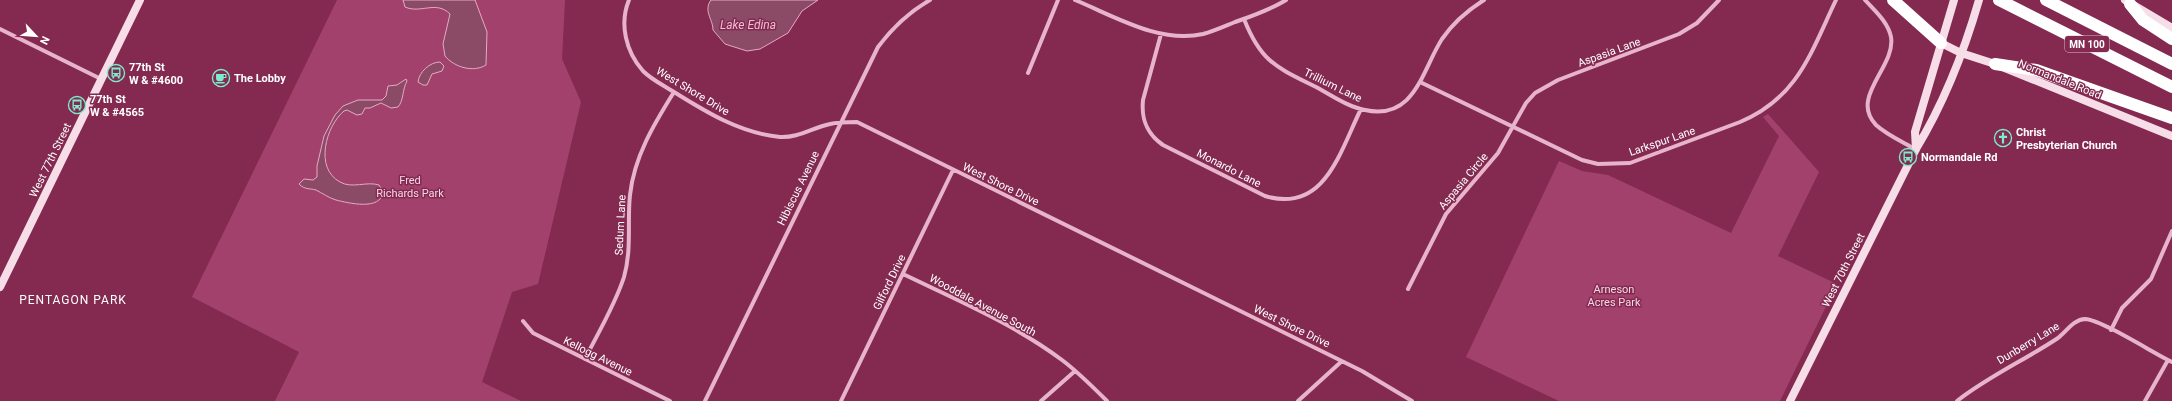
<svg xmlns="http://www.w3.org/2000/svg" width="2172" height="401" viewBox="0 0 2172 401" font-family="Roboto,sans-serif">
<rect width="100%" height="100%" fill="#842a51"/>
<path fill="#a2426c" d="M337,0H565L562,59L581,102L538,284L512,292L482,382L521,401H275L299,352L192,297Z
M1768,114L1819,172L1778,256L1837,284L1780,401H1559L1466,357L1559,161L1582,171L1608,175L1731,233L1779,136L1763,117Z"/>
<path fill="#8b4b67" stroke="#e7a9c5" d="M403,0H475L487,32L486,65C473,73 454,67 445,56L443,44L450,14C436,0 421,14 405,7Z
M711,0H818L802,11L788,33L760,49L747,51L725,44L713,30C713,19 703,11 711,0Z
M440,62L444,66L442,71L432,74L427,85H423L418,82C419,72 430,62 440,62Z
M406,79L407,81C402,90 404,100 398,107L391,108L381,103L370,108H365L362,114L357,115L347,110L344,111C326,126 314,168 340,182C352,189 367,181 379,185L383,192C381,211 348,203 336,200C329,198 322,193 316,190C309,188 305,190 299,184L304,179L313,180L317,177V166L324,136L335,115L343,106L358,100H382L386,96L388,86L397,85Z"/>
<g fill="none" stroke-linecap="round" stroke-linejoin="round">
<path stroke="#e7b4cb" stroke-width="4" d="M629,0C619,24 626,52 643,71C652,80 663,85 674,92C706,112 740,133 780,137C798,138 812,128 830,124C838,122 848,122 857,122L1362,371L1412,401
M1075,0C1114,16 1160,44 1203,34C1214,31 1225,26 1235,22C1252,16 1270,10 1286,0
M1865,0C1875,11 1888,22 1891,37C1896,67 1849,97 1876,125C1887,135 1903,142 1915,149
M1244,19C1261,62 1276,67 1316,87C1331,95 1348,107 1365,110C1415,121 1422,70 1442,39C1453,23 1468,10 1484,0
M0,29L101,79
M1161,34L1143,100C1141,120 1147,134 1163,145L1265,196C1325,214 1340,151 1361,109
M1028,73L1058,0
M1420,82L1582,160L1598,164L1630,163L1740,122C1798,98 1811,52 1836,0
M903,274C957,300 1014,324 1062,360C1078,372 1093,387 1107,401
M1408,289L1446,214L1498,153L1526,103L1535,93L1558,80L1679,34L1697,23L1719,0
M523,321L533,333L670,401
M2111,330L2122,308L2151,279L2172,231
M585,359C598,333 615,305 624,277C632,249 627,222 630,195C634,157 654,124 674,92
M705,401L878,47C893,27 909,12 930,0
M841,401L953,170
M1041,401L1075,371
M1298,401L1342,361
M1957,401C1989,376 2025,360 2058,338C2066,332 2074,319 2085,319C2102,320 2153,353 2172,362
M2145,401L2168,360"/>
<path stroke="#f6dde8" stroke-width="8" d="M2125,0L2172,28
M1941,43L1961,53L1995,64L2172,136
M1916,149L1915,132L1954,0
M0,287L140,0
M1790,401L1916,149C1944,103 1964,52 1979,0"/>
<path stroke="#fff" stroke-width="12" d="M1893,0L1941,43
M1999,0L2172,87
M2046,0L2172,64
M2130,4L2143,20L2172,39
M1995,64L2036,70L2172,118"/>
</g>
<defs>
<g id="bus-ring" transform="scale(0.9)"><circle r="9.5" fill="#842a51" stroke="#7bedcc" stroke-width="1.5"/><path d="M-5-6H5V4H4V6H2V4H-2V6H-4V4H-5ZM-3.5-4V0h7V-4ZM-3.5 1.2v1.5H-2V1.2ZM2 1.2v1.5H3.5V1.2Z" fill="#7bedcc"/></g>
<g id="cafe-ring" transform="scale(0.9)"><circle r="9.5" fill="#842a51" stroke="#7bedcc" stroke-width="1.5"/><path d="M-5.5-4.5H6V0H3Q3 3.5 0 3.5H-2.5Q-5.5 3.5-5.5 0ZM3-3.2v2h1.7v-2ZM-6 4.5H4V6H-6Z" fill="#7bedcc"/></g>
<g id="church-ring" transform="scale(0.9)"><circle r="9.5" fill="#842a51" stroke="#7bedcc" stroke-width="1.5"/><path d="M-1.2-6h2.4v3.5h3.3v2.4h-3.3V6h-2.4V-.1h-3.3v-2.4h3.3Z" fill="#7bedcc"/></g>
</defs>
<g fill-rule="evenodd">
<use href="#bus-ring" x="116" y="73"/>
<use href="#cafe-ring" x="221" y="78"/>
<use href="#bus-ring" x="77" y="105"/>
<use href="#church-ring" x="2003" y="138"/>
<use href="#bus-ring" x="1908" y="157"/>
</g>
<g text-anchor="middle" stroke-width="3" stroke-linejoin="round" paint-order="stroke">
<rect fill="#842a51" stroke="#dabfcb" stroke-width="1" x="2065" y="36" width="44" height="16" rx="3"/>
<g font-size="10" font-weight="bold" fill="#fff">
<text x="2087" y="48">MN 100</text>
</g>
<g font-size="11" fill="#fff" stroke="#842a51">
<text transform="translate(1609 52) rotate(-20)" y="4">Aspasia Lane</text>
<text transform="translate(2060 79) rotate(22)" y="4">Normandale Road</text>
<text transform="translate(1333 85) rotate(26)" y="4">Trillium Lane</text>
<text transform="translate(693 91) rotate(31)" y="4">West Shore Drive</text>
<text transform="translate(1662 141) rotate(-19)" y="4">Larkspur Lane</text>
<text transform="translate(50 160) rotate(-64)" y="4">West 77th Street</text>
<text transform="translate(1229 168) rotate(27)" y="4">Monardo Lane</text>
<text transform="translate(1463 181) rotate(-50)" y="4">Aspasia Circle</text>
<text transform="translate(1001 184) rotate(26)" y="4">West Shore Drive</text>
<text transform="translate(798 188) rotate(-64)" y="4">Hibiscus Avenue</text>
<text transform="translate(620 225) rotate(-87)" y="4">Sedum Lane</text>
<text transform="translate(1843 270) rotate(-63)" y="4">West 70th Street</text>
<text transform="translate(889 282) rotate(-64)" y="4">Gilford Drive</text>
<text transform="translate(983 305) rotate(28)" y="4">Wooddale Avenue South</text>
<text transform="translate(1292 326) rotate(26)" y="4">West Shore Drive</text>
<text transform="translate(2028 343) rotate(-31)" y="4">Dunberry Lane</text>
<text transform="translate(598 356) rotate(26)" y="4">Kellogg Avenue</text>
</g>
<g font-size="11" font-weight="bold" fill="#fff" stroke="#842a51" text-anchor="start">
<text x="129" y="71">77th St<tspan x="129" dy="13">W &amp; #4600</tspan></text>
<text x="234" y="82">The Lobby</text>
<text x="90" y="103">77th St<tspan x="90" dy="13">W &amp; #4565</tspan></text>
<text x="2016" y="136">Christ<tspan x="2016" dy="13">Presbyterian Church</tspan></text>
<text x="1921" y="161">Normandale Rd</text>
</g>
<g font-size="11" fill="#f5d7e5" stroke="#842a51">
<text x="410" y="184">Fred<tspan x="410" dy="13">Richards Park</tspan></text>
<text x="1614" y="293">Arneson<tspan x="1614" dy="13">Acres Park</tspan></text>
</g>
<g font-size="12" font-style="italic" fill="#eebfd5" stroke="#842a51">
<text x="748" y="29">Lake Edina</text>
</g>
<g font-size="12" letter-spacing="1" fill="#fff" stroke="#842a51">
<text x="73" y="304">PENTAGON PARK</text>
</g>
</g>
<g transform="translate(36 36) rotate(116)" stroke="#842a51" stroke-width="3" paint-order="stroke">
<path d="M0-3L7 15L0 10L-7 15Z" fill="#ffffff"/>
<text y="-6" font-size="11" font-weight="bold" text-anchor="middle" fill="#ffffff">N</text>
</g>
</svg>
